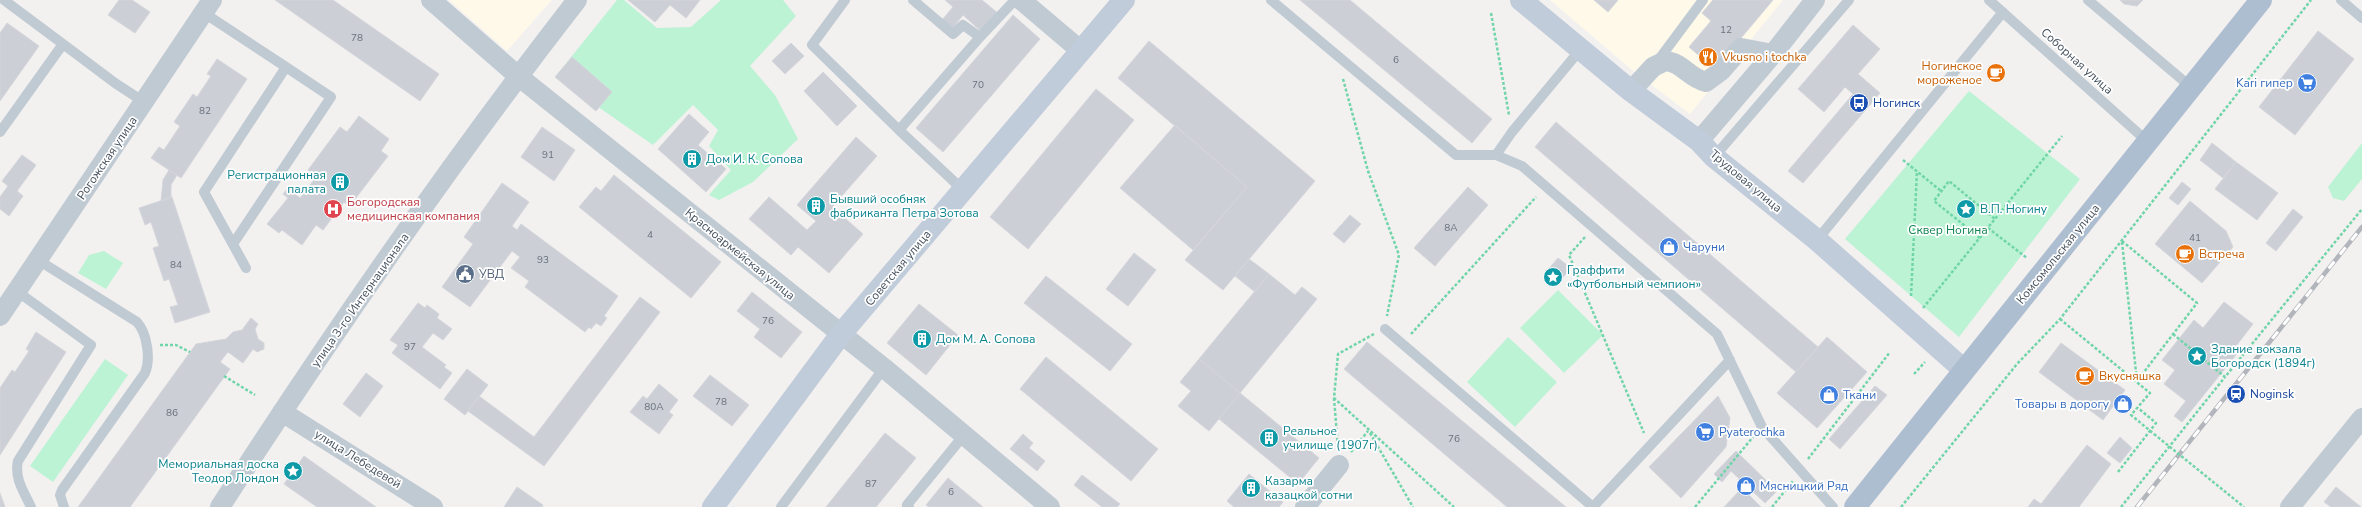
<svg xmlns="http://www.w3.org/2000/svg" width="2362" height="507" viewBox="0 0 2362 507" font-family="'Nunito Sans',sans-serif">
<rect width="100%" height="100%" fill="#f3f0f0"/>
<path fill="#fef9e9" d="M449,0H552L507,51Z
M1550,0H1783L1690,114L1632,70Z"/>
<path fill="#bbf3d4" d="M617,0H624L657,28L691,27L721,0H783L796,16L750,66L775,95L798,139L753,182L719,200L709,195L731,170L709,146L718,130L693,105L653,145L555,77Z
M1969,91L2080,179L1959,337L1845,239Z
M2362,143V179L2344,201L2333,198L2328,187Z
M104,251L123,263L106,289L78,273L89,255Z
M1558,290L1603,335L1564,373L1520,328Z
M1508,337L1557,382L1515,427L1467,382Z
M105,359L128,375L53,482L30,466Z"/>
<path fill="#cccfd5" stroke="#d4d6dc" d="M119,0H132L150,12L135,33L108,15Z
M275,0H333L439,74L420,101Z
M628,0H700L686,18L670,5L655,22Z
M945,0H982L999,14L983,33L963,15L952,29L942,20L953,7Z
M1300,0H1350L1492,119L1472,143Z
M1594,0H1618L1608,12Z
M1713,0H1773L1715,69L1689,47L1711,21L1702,13Z
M2120,0H2143L2137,6L2124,4Z
M1013,15L1040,39L943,152L916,128Z
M7,23L39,46L0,101V33Z
M1853,25L1880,49L1858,74L1880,93L1803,183L1788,171L1853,94L1845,87L1824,112L1798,89Z
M2318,31L2354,59L2295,135L2259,107Z
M1149,41L1315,181L1223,290L1185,260L1247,187L1118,78Z
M791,43L804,56L785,74L772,61Z
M572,57L612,92L596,111L555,77Z
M217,59L247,79L181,178L151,158L159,147L164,150L180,126L174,122L193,94L197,97L211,76L207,74Z
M823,72L857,106L837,126L804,91Z
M1096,89L1134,120L1028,249L990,217Z
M689,114L709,132L698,145L726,169L706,192L658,149Z
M359,116L389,139L381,151L388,156L349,207L344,202L323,230L316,225L302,245L282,230L279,233L267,224L288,198L283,194L288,188L300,198L317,176L308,170L340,127L347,132Z
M1556,122L1818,347L1796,372L1535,147Z
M1175,125L1247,187L1193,250L1120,188Z
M542,127L575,150L554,181L521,157Z
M856,137L877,156L832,207L863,234L829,273L798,247L791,255L749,219L769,197L807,230L816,221L797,205Z
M2212,143L2236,162L2223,178L2200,160Z
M22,155L36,165L17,191L23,196L9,216L0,209V197L8,186L2,181Z
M2236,162L2278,193L2257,220L2215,189Z
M169,170L177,175L171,185V198L161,201L163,180Z
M614,175L721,262L691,298L579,207L596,187L601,191Z
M2182,182L2191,189L2178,205L2169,198Z
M502,183L529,202L512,226L517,230L521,224L618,296L604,316L607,318L601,326L596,323L591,329L589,327L585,332L525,287L529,281L511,268L520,257L512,251L470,307L442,287L473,244L464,237Z
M1468,187L1488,205L1435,266L1414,248Z
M172,197L210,312L175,323L170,307L178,305L169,279L164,281L153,248L159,246L151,222L145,225L139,208Z
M2190,201L2226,231L2233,247L2202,283L2155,244Z
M2293,209L2303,217L2276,251L2266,243Z
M1350,215L1361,224L1344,243L1333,234Z
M1134,253L1156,270L1128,306L1106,289Z
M1558,258L1571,268L1558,283L1546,272Z
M1249,259L1269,274L1255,292L1235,276Z
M1269,274L1295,295L1302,287L1317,299L1240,393L1199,359Z
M1046,276L1132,344L1110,371L1024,303Z
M752,292L802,332L781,358L754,337L760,329L737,311Z
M640,297L660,312L544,466L468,411L479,396L534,437Z
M2224,302L2253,324L2236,346L2240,350L2182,422L2174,416L2186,401L2164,384L2175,370L2162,360L2194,320L2203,328Z
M418,303L425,308L427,305L439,314L437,318L452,329L443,340L433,333L422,347L446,365L444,367L452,373L440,389L392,353L398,345L390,340Z
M919,304L958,335L926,375L887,343Z
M251,318L258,324L255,329L258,339L264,343V349L257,352L253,349L243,363L228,352L220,362L230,369L130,507H78L196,344L226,339L233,332L242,330Z
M36,332L66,352L0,455V388L12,370L15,372L29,351L26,349Z
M1827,337L1867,372L1817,428L1777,393Z
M1367,342L1566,507H1507L1344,369Z
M2061,343L2125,390L2103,420L2039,372Z
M1046,357L1158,449L1131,481L1020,389Z
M1199,359L1240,393L1209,431L1178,406L1191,391L1180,382Z
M467,369L488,385L465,415L444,399Z
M366,373L383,386L360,417L343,404Z
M710,375L749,405L732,426L693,396Z
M659,384L678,400L669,412L673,415L659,434L630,412L643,396L647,399Z
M1875,386L1887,395L1840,449L1829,439Z
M1240,393L1319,458L1298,484L1219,419Z
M1718,396L1730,418L1726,447L1681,498L1649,467Z
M885,433L916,458L876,507H826Z
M1023,434L1033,443L1029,448L1045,461L1037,471L1010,449Z
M2120,437L2132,448L2120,463L2107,453Z
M2087,445L2111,464L2079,507H2044L2041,504Z
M1736,451L1777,491L1765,503L1731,471L1722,482L1714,474Z
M304,456L376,507H317L284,484Z
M1249,474L1283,502L1279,507H1234L1227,501Z
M1082,475L1120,504L1117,507H1102L1074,485Z
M948,478L983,507H929L926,505Z
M517,487L543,505L542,507H504Z
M2336,487L2361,507H2331L2324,502Z
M1742,488L1761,507H1724Z
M0,493L5,507H0Z
M2034,499L2041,504L2044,507H2028Z"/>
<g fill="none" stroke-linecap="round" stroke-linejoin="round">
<path stroke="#70d5a9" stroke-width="2.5" stroke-dasharray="3 2" stroke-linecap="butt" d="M1491,13L1509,115
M1343,79L1368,171L1399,255L1387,316
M1903,160L1941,191
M1988,228L2027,258
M1585,237L1569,255L1644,433
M1980,238L1934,201L1949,181L1995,219
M2122,241L2197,303L2137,381
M2122,242L2137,381
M1911,296L1917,171
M1923,308L2062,136
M2060,319L2150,393L2131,415L2154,434
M1374,334L1338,354L1334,398L1454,507
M1411,334L1536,197
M2173,334L2225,377L2362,209
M160,345H176L190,352
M1914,374L1925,362
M224,376L255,395
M1334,398L1338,447
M1370,433L1413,507
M1351,452L1368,431
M1808,459L1890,352
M2118,472L2156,423L2138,408
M1695,507L1753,437
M1772,507L1793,481
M1901,507L2017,364L2060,319L2311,0
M2121,507L2225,377"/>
<path stroke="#c0cad3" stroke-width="10" d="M845,0L812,45L899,130
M913,0L953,34L963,25L980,37L1015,0
M1271,0L1456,155H1496L1522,166L1717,334L1762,427L1833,507
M1989,0L2148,142
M2088,0L2192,88
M2341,0L2362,18
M204,13L286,67L204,192L246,268
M63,44L115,83L144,102
M1657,62L1703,0
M0,132L63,44L4,0
M1496,155L1512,132L1580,50
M1714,157L1849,0
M963,190L899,130L980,37
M1817,240L2003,12
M233,244L331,97L286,67
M38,260L137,322C147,333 151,359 145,373L62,490L60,495L64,507
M18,292L91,345L18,461C14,478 24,492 31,507
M1385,329L1593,507
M781,507L884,368
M909,507L907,505L964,435
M1593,507L1730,360"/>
<path stroke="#c0cad3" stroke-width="20" d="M431,0L518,76L884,368L1050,507
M1021,0L1080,50
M1631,91L1653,67L1665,61C1682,62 1689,78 1706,82L1721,71L1741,48L1773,54
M1699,141L1773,54L1815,0
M0,316L212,0
M282,412L433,507
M220,507C332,334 450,163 577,0
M1305,507L1339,465
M2290,507L2362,418"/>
<path stroke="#c1ccda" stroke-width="22" d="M1521,0L1631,91L1699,141L1714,157L1817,240L1964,370
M713,507L841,334L1124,0"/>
<path stroke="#aebed1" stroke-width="22" d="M1855,507L2261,0"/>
<g stroke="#b2b5bb" stroke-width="4.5">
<path id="rail" d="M2137,507L2362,227"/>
</g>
<use href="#rail" stroke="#fff" stroke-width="3" stroke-dasharray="9" stroke-linecap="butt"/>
<path stroke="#70d5a9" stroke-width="2.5" stroke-dasharray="3 2" stroke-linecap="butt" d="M2154,434L2244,507"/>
</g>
<defs>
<g id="restaurant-disc" transform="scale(1)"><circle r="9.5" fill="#e8710a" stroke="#fff"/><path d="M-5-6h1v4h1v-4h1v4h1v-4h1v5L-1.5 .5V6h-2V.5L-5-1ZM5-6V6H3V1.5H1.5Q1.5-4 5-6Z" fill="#fff"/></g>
<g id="cafe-disc" transform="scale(1)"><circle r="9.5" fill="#e8710a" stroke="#fff"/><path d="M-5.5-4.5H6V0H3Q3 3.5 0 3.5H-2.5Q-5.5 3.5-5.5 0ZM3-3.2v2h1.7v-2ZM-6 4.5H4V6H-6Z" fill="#fff"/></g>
<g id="supermarket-disc" transform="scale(1)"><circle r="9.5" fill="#3f7fe0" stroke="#fff"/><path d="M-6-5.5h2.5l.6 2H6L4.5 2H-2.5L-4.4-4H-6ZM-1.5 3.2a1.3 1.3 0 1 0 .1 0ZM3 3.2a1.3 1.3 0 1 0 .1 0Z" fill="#fff"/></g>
<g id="bus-disc" transform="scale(1)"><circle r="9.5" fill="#1a4fb4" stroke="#fff"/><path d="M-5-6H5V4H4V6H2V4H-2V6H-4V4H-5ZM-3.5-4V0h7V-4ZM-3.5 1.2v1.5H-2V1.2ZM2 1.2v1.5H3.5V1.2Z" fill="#fff"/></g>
<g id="building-disc" transform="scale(1)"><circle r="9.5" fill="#0f9aa8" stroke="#fff"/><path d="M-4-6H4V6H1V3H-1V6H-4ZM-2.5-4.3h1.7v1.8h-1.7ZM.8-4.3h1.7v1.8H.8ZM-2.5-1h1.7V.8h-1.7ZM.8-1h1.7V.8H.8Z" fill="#fff"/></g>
<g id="hospital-disc" transform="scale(1)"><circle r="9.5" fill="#e0444e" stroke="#fff"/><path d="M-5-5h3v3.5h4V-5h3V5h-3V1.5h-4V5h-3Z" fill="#fff"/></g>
<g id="sight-disc" transform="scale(1)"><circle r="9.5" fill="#0f9aa8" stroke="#fff"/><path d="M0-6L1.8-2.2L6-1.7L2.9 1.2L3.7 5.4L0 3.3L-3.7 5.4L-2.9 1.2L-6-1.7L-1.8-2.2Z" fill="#fff"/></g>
<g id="shop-disc" transform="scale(1)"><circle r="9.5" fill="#3f7fe0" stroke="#fff"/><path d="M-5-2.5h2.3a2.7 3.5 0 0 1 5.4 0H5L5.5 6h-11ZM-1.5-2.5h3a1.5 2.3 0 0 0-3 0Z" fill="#fff"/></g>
<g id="civic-disc" transform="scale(1)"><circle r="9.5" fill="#5c6f8a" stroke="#fff"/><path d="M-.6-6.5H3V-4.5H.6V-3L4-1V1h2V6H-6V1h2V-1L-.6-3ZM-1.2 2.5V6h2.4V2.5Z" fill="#fff"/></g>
<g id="station-disc" transform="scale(1)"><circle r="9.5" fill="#1a4fb4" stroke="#fff"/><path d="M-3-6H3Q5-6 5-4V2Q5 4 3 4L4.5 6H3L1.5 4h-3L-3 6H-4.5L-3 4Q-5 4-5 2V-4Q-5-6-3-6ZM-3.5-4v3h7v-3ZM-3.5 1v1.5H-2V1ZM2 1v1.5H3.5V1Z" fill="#fff"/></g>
</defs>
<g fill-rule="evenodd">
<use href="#restaurant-disc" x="1708" y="57"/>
<use href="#cafe-disc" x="1996" y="73"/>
<use href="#supermarket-disc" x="2307" y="83"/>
<use href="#bus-disc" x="1859" y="103"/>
<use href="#building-disc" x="692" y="159"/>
<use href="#building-disc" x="340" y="182"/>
<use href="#building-disc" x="816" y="206"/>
<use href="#hospital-disc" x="333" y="209"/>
<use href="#sight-disc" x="1966" y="209"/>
<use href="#shop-disc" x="1669" y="247"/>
<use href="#cafe-disc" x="2185" y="254"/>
<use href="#civic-disc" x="465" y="274"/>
<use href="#sight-disc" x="1553" y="277"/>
<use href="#building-disc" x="922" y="339"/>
<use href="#sight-disc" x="2197" y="356"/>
<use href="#cafe-disc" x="2085" y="376"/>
<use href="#station-disc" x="2236" y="394"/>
<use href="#shop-disc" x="1829" y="395"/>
<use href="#shop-disc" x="2123" y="404"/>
<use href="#supermarket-disc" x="1705" y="432"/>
<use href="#building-disc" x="1269" y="438"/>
<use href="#sight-disc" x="293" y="471"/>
<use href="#shop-disc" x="1746" y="486"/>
<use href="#building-disc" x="1251" y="488"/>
</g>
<g text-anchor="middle" stroke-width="3.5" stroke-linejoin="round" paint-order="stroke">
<g font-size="10" fill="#68717c">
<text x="1726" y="33">12</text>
<text x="357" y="41">78</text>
<text x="1396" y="63">6</text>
<text x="978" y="88">70</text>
<text x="205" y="114">82</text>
<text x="548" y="158">91</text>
<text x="1451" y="231">8А</text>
<text x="650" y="238">4</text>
<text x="2195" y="241">41</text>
<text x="543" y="263">93</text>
<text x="176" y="268">84</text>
<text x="768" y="324">76</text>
<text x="410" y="350">97</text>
<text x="721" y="405">78</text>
<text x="654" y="410">80А</text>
<text x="172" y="416">86</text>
<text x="1454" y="442">76</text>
<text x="871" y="487">87</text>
<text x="951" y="495">6</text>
</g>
<g font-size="12" fill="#c56008" stroke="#fff" text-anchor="start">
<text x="1722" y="61">Vkusno i tochka</text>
<text x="1982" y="70" text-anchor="end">Ногинское<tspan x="1982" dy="14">мороженое</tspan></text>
<text x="2199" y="258">Встреча</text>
<text x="2099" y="380">Вкусняшка</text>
</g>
<g font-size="12" fill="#46525f" stroke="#fff">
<text transform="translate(2077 61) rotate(42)" y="4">Соборная улица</text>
<text transform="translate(107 158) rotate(-56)" y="4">Рогожская улица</text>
<text transform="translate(1746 181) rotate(40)" y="4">Трудовая улица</text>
<text transform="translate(740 254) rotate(39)" y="4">Красноармейская улица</text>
<text transform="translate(2058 254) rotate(-51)" y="4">Комсомольская улица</text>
<text transform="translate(898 268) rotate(-50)" y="4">Советская улица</text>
<text transform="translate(360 300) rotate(-55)" y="4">улица 3-го Интернационала</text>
<text transform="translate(358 459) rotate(32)" y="4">улица Лебедевой</text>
</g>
<g font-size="12" fill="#366cbe" stroke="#fff" text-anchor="start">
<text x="2293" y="87" text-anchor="end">Kari гипер</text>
<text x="1683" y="251">Чаруни</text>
<text x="1843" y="399">Ткани</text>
<text x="2109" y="408" text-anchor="end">Товары в дорогу</text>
<text x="1719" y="436">Pyaterochka</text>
<text x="1760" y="490">Мясницкий Ряд</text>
</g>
<g font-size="12" fill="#164399" stroke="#fff" text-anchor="start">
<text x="1873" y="107">Ногинск</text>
<text x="2250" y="398">Noginsk</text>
</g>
<g font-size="12" fill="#0d838f" stroke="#fff" text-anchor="start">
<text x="706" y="163">Дом И. К. Сопова</text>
<text x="326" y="179" text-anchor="end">Регистрационная<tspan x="326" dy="14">палата</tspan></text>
<text x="830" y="203">Бывший особняк<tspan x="830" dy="14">фабриканта Петра Зотова</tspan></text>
<text x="1980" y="213">В.П. Ногину</text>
<text x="1567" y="274">Граффити<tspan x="1567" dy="14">«Футбольный чемпион»</tspan></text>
<text x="936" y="343">Дом М. А. Сопова</text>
<text x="2211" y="353">Здание вокзала<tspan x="2211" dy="14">Богородск (1894г)</tspan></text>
<text x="1283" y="435">Реальное<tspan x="1283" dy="14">училище (1907г)</tspan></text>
<text x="279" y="468" text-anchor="end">Мемориальная доска<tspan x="279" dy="14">Теодор Лондон</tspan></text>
<text x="1265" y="485">Казарма<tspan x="1265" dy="14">казацкой сотни</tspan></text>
</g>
<g font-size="12" fill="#be3a42" stroke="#fff" text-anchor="start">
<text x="347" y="206">Богородская<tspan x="347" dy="14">медицинская компания</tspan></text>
</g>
<g font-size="12" fill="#0f8350" stroke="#fff">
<text x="1948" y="234">Сквер Ногина</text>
</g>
<g font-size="12" fill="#4e5e75" stroke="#fff" text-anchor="start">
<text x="479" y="278">УВД</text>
</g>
</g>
</svg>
